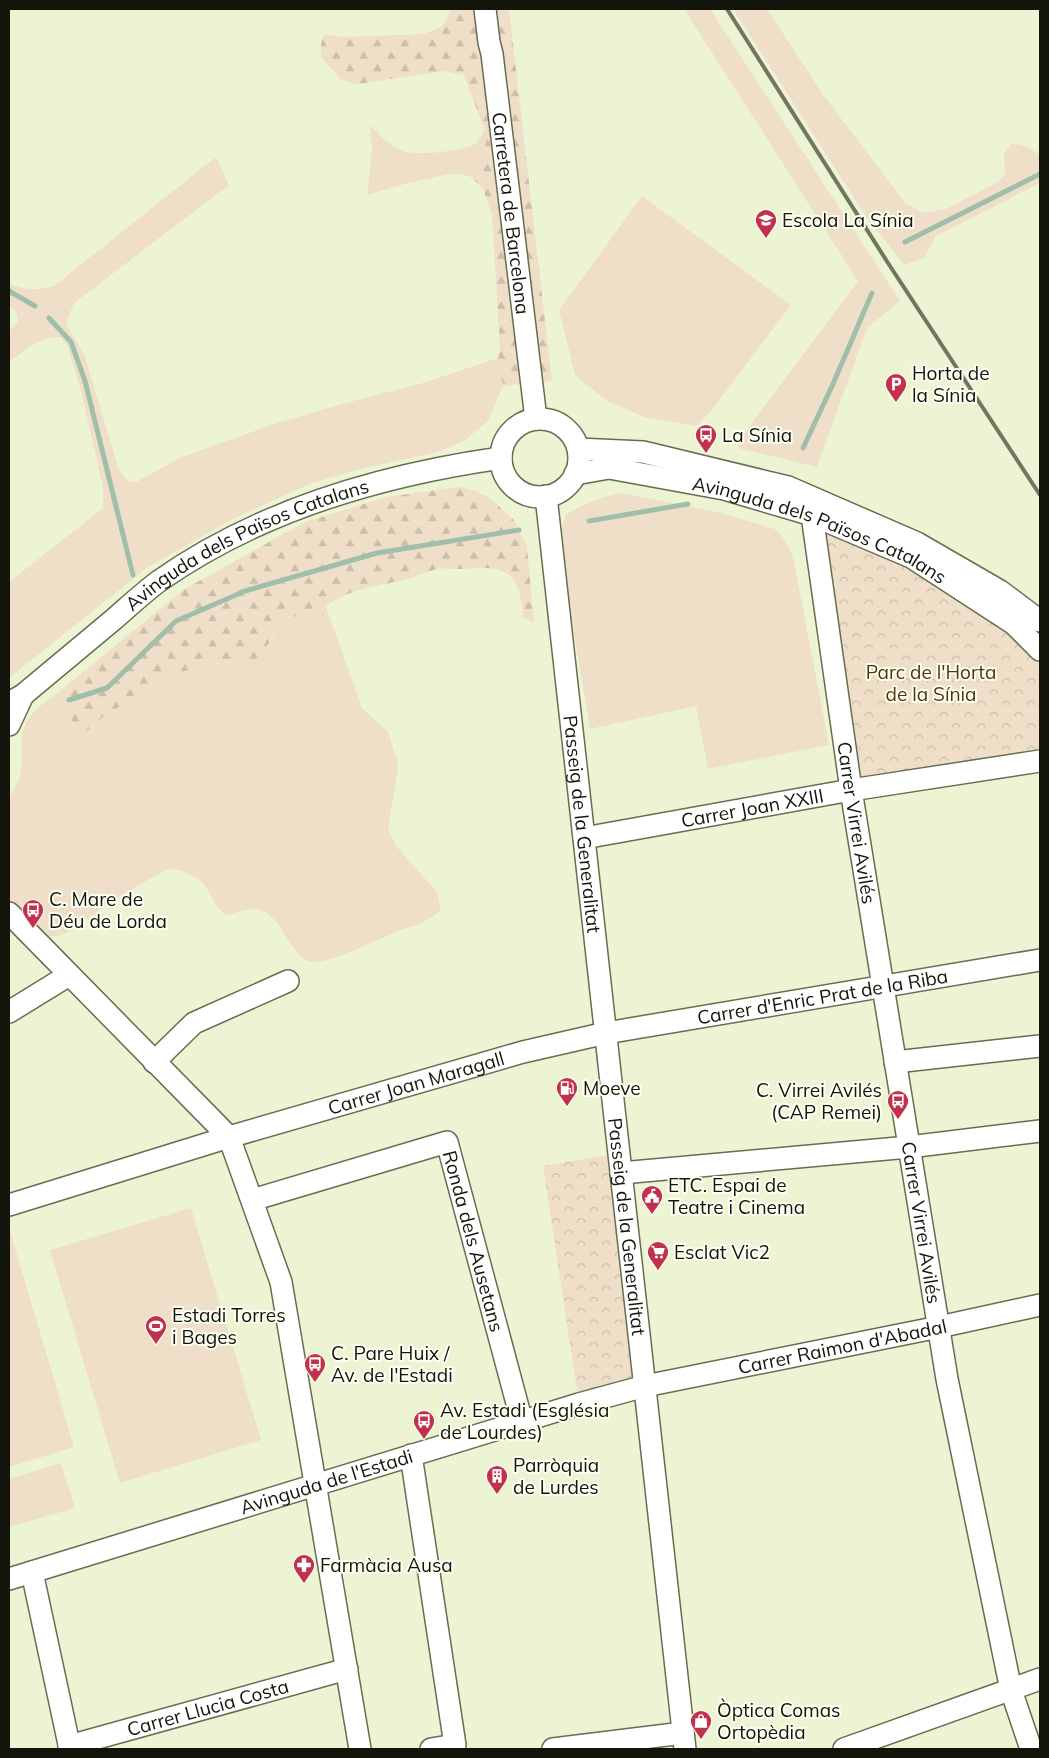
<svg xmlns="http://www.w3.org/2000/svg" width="1049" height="1758" viewBox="0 0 1049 1758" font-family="Mulish,sans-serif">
<defs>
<pattern id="forest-firs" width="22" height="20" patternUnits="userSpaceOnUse" patternTransform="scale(1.25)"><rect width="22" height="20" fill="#f0dfc8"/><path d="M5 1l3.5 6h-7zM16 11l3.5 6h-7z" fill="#cdbeaa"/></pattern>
<pattern id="park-crowns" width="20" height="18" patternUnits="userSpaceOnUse" patternTransform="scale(1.25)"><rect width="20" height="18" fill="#f0dfc8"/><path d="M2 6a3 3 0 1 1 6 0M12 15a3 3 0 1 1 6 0" fill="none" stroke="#cdbeaa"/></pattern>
</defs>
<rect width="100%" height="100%" fill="#edf4d3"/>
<path fill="#f0dfc8" d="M684,9H710L900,301L867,328L817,467L738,448L742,436L858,281Z
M733,9H767L824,96L906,204L924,213L946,209L996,183L1005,175L1004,154L1012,143L1026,146L1040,155V183L936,236L924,258L904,265L865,215Z
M370,125C380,135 389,146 403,151C416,156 461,151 473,145C479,142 482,135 485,129L488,136L478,166L475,181L471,177L462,174H451L408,183L367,195L372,149Z
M216,157L229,185L74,303L67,321V326L84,354L119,470L127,481L136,482L182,457L271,425L338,405L423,383L498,358L503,386L488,421L464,441L438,452L361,469L312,483L235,518L148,567L9,678V582L103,508V488L81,390L67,345L60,337C39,336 25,351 9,362V332L18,321L16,312L9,305V283C23,290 39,291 54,286Z
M642,196L791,305L712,410L697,426L644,417L607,401L575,375L559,310Z
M622,493L717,512L775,529C785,538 790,548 794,561L829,745L708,769L696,706L590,729L558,539L566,515C583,503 601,497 622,493Z
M320,614L329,615L362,708L388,732L397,760L398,769L388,829L396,846L437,892L441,910C436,914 431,918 425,921C416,926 406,928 396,932C378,939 323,969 306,960C287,950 280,911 256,909C247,909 235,913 226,915C211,905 211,886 195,877C190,874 180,869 174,869C164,869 154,877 146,881C117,897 91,916 65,934C59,936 51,938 45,935C33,930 18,908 9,898V797C15,789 20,779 21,769C23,753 19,737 26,723C32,710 48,700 60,691L70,719L81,736L104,716L112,712L155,681L209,664L242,662L271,641L280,625L288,618L298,616Z
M191,1208L261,1440L120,1483L50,1250Z
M9,1231H10L74,1447L9,1467Z
M61,1463L75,1508L9,1527V1479Z"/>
<path fill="url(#forest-firs)" d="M450,9H509L552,381L503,386L498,358L500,349L492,215L483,189L475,181L478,166L488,136C478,116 472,95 464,75L444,71L357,84L341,80L321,57V44L324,34L342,37L422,34C438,30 447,26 450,9Z
M459,487L476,491L491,499L513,519L527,546L534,623L523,617C523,607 519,584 511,577C495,563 475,570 456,569C450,569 444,568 437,569C427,571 418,576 408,579C383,585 346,589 326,607L329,615L298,616L288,618L280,625L260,657L251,661L208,664L155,681L112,712L104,716L81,736L70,719L60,691L183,590L305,522L386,497Z"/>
<path fill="url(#park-crowns)" d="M812,515L911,557L1040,650V761L851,790Z
M619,1153L645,1386L579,1404L543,1166Z"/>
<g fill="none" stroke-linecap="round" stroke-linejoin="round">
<path stroke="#a0bfab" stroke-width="5" d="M905,242L1040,174
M9,291L35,306
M49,318L71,342L85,381L133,575
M803,448L833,384L872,293
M589,521L688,504
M69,700L107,688L176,621L245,591L377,553L519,530"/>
<g stroke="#676d50" stroke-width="24">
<g id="minor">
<path id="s1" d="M485,9L489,42L492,54L536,419"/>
<circle cx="540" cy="458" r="39"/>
<path d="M578,449L643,452L788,487L917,543L1000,591L1040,621"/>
<path id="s2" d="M575,474L609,468L724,489L812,515L911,557L1014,624L1040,650"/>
<path id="s3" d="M546,496L685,1749"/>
<path id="s4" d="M812,515L851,790L947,1379L1011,1690L1031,1749"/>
<path id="s5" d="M9,703L23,695C53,670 83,645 113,620C128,607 143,593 159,581C260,510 381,475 501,458"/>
<path d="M9,725L23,695"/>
<path id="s6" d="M584,838L851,790L1040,761"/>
<path d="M9,913L229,1137L281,1282L360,1749"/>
<path d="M9,1012L69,975"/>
<path d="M154,1062L194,1023L288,981"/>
<path d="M895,1062L1040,1046"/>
<path d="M621,1173L909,1147L1040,1131"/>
<path id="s7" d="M252,1200L447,1142L522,1422"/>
<path id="s8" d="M9,1205L229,1137L523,1052L606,1033L1040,960"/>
<path d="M411,1455L455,1745L431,1749"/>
<path d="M32,1572L70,1749"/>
<path id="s9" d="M9,1579L579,1404L645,1386L939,1327L1040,1305"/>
<path id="s10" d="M69,1746L347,1669"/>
<path d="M553,1749L683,1733"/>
<path d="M844,1749L1040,1679"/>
</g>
</g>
<use href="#minor" stroke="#fff" stroke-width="21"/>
<path stroke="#717561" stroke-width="4" d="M727,9L888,263L1040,495"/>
</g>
<defs>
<g id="school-pin" transform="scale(1.125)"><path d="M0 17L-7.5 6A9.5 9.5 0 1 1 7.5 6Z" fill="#c1314e" stroke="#fcfff2"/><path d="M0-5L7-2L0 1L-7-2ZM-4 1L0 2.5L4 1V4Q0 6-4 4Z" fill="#fff"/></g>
<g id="parking-pin" transform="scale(1.125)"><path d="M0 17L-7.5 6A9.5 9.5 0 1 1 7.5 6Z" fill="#c1314e" stroke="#fcfff2"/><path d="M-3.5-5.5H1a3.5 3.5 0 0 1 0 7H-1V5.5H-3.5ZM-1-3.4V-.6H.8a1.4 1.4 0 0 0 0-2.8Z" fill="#fff"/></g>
<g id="bus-pin" transform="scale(1.125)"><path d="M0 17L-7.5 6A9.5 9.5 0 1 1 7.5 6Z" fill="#c1314e" stroke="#fcfff2"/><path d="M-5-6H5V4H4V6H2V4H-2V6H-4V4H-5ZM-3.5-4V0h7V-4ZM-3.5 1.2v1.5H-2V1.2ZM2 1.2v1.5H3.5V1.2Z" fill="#fff"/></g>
<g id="fuel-pin" transform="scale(1.125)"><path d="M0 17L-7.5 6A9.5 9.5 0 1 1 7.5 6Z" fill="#c1314e" stroke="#fcfff2"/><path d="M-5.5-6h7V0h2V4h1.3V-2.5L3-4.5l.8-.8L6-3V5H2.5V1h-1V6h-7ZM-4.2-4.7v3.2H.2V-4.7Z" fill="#fff"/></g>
<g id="civic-pin" transform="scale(1.125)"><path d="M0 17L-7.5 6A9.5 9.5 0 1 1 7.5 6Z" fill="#c1314e" stroke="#fcfff2"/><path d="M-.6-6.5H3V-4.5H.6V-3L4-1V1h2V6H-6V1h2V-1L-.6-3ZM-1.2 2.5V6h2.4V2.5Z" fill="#fff"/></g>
<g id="supermarket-pin" transform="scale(1.125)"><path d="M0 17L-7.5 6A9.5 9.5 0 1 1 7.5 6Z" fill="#c1314e" stroke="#fcfff2"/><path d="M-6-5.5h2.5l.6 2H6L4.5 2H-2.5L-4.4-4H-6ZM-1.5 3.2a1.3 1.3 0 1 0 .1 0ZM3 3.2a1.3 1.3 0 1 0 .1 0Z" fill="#fff"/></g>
<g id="stadium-pin" transform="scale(1.125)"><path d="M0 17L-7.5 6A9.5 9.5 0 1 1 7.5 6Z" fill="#c1314e" stroke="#fcfff2"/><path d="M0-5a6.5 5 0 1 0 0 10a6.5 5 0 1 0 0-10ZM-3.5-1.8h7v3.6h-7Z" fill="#fff"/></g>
<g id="building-pin" transform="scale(1.125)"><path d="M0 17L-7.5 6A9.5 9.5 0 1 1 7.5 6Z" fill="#c1314e" stroke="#fcfff2"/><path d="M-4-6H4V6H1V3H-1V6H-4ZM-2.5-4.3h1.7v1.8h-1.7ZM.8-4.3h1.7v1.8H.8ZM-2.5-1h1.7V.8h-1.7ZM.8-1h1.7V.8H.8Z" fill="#fff"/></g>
<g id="pharmacy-pin" transform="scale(1.125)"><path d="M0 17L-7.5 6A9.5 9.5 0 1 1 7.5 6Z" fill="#c1314e" stroke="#fcfff2"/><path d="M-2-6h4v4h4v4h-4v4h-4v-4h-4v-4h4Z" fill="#fff"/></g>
<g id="shop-pin" transform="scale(1.125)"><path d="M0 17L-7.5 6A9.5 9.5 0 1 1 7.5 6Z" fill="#c1314e" stroke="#fcfff2"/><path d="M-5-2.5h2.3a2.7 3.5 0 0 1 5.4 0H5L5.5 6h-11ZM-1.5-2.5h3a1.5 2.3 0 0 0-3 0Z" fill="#fff"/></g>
</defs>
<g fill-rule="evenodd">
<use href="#school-pin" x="766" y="220"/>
<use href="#parking-pin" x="896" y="384"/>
<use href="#bus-pin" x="706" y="435"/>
<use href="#bus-pin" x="33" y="910"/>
<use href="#fuel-pin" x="567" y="1088"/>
<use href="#bus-pin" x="898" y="1101"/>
<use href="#civic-pin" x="652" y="1196"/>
<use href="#supermarket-pin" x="658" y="1252"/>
<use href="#stadium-pin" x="156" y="1326"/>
<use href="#bus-pin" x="315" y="1364"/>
<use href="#bus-pin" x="424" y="1421"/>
<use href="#building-pin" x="497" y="1476"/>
<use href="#pharmacy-pin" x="304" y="1565"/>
<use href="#shop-pin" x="701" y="1721"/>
</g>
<g text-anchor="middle" stroke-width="4" stroke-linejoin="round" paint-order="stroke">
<g font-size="19" fill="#13150a" stroke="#fcfff2">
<text dy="7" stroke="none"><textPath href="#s1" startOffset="206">Carretera de Barcelona</textPath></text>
<text dy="7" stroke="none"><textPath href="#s2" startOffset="255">Avinguda dels Països Catalans</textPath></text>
<text dy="7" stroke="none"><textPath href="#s5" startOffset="289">Avinguda dels Països Catalans</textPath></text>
<text dy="7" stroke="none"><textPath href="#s6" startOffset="171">Carrer Joan XXIII</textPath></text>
<text dy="7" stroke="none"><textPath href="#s4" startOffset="311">Carrer Virrei Avilés</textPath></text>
<text dy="7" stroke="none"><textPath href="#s3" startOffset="330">Passeig de la Generalitat</textPath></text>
<text dy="7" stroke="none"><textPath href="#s8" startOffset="841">Carrer d'Enric Prat de la Riba</textPath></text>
<text dy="7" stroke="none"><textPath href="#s8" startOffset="425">Carrer Joan Maragall</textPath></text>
<text dy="7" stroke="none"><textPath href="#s4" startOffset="716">Carrer Virrei Avilés</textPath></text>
<text dy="7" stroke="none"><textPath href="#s3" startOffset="735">Passeig de la Generalitat</textPath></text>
<text dy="7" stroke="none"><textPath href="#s7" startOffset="306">Ronda dels Ausetans</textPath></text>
<text dy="7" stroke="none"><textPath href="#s9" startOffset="866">Carrer Raimon d'Abadal</textPath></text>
<text dy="7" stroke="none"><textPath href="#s9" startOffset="332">Avinguda de l'Estadi</textPath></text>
<text dy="7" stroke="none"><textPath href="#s10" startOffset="144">Carrer Llucia Costa</textPath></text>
</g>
<g font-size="19" fill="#13150a" stroke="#fcfff2" text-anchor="start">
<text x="782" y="227">Escola La Sínia</text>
<text x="912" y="380">Horta de<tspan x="912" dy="22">la Sínia</tspan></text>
<text x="722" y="442">La Sínia</text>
<text x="49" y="906">C. Mare de<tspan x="49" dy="22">Déu de Lorda</tspan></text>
<text x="583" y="1095">Moeve</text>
<text x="882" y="1097" text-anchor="end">C. Virrei Avilés<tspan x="882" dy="22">(CAP Remei)</tspan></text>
<text x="668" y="1192">ETC. Espai de<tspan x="668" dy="22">Teatre i Cinema</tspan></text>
<text x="674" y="1259">Esclat Vic2</text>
<text x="172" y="1322">Estadi Torres<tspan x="172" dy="22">i Bages</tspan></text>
<text x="331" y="1360">C. Pare Huix /<tspan x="331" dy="22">Av. de l'Estadi</tspan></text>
<text x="440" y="1417">Av. Estadi (Església<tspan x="440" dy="22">de Lourdes)</tspan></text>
<text x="513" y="1472">Parròquia<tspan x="513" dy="22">de Lurdes</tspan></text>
<text x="320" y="1572">Farmàcia Ausa</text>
<text x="717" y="1717">Òptica Comas<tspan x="717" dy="22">Ortopèdia</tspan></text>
</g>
<g font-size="19" fill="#523602" stroke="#fcfff2">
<text x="931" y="679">Parc de l'Horta<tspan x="931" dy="22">de la Sínia</tspan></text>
</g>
</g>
<rect width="1049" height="1758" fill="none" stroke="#13150a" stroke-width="20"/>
</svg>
